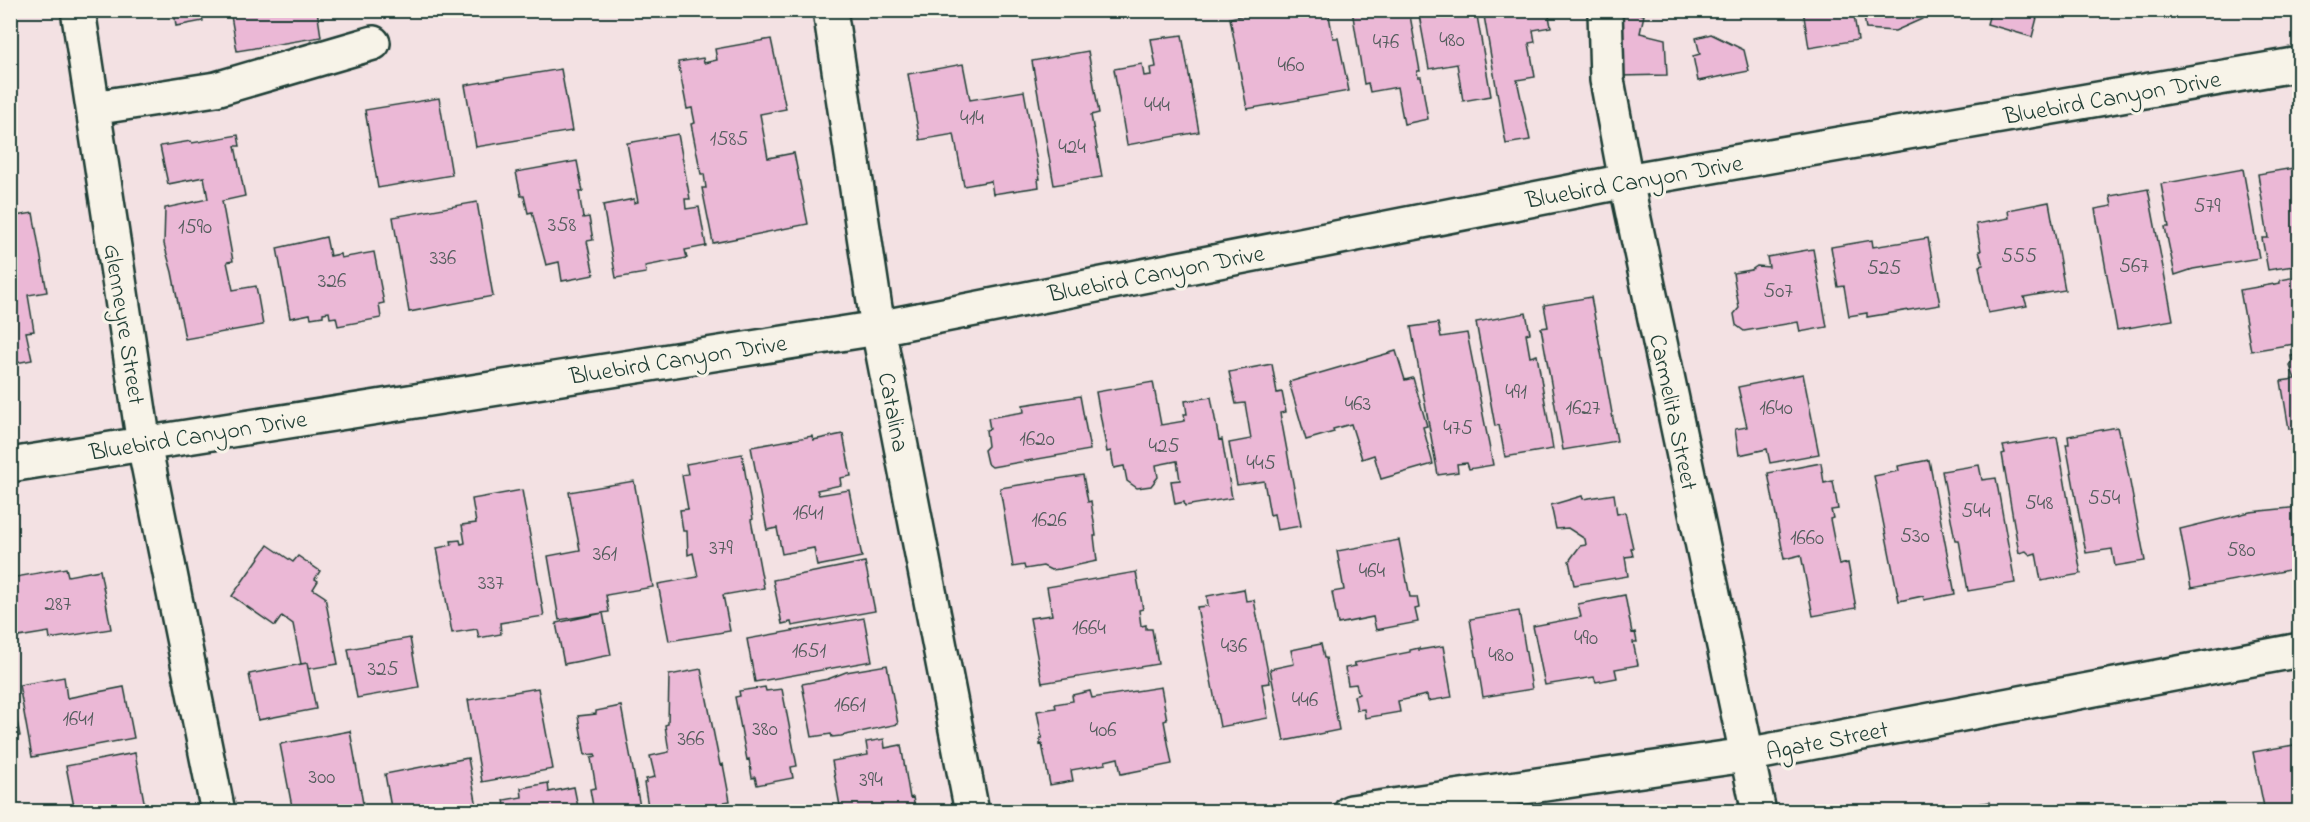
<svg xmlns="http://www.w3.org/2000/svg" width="2310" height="822" viewBox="0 0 2310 822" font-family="'Indie Flower',sans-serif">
<rect width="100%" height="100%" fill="#f3e1e3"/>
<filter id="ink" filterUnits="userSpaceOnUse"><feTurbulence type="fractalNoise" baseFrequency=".0167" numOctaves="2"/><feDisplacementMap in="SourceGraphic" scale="12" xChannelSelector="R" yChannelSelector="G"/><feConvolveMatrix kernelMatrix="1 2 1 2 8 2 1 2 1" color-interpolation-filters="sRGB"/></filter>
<g filter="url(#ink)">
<path fill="#ebb8d6" stroke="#1f3d34" stroke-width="1.5" d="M174,10H201L203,21L176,26Z
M230,10H317L321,37L237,51Z
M1269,10H1328L1333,38H1338L1349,91L1247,109L1230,18Z
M1352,10H1409L1420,71H1417L1418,77H1421L1428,119L1404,124L1397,87L1370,92L1368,83L1364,84Z
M1427,10H1476L1491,96L1463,101L1457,64L1429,69L1419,15L1428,14Z
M1483,10H1548L1551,27L1533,30L1535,42L1529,43L1535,77L1517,80L1530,140L1506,144Z
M1620,10L1644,15L1640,33L1665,39L1667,75L1620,76Z
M1803,10H1853L1858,40L1809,48Z
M1863,10H1920L1922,19L1895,31L1866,29Z
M1991,10H2039L2032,37L1987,24Z
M1711,34L1744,50L1749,71L1698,81L1693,56L1700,54L1696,38Z
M1182,35L1199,132L1127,145L1114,69L1142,64L1144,76L1151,75L1150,68L1156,67L1151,39Z
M771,39L786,109L760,114L768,158L794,153L808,224L713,243L702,188H706L704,174H701L691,124L695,123L692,108L687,109L678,62L703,58L704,63L717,60L715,49Z
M1088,51L1099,113L1091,115L1102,177L1054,185L1032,61Z
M963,64L970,100L1024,91L1040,179H1038L1039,187L993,194L991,181L964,186L954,134L920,140L908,74Z
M561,69L572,131L476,147L465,85Z
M439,98L452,175L378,188L365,110Z
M678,134L690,199H685L686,209L699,207L706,246L685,250L687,258L645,266L646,273L616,278L603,205L634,199V203L638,202L627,143Z
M238,135L240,146H235L245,196L222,201L233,261L227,262L233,290L256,286L263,325L185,339L172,272L164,244L165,208L208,199L204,177L168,184L160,146L191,141L192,143Z
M577,161L583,192H579L583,218L589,217L593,240L587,241L594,275L562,281L559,262L546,265L532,212L528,213L524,196H521L516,172Z
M2300,167V265L2268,270L2262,238H2268L2258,174Z
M2243,169L2259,258L2193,269L2175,275L2165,227H2169L2161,184Z
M2148,189L2173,320L2117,330L2095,209L2112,206L2110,196Z
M477,202L493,296L409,312L393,217Z
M2049,202L2065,290L2024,297L2027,306L1988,313L1979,266L1983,265L1979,251H1981L1976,224L2009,218L2008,210Z
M33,213L47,292L28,295L34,331L26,332L32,360L10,364V217Z
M326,237L330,256L340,254L341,258L374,252L384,303L379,304L381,318L338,326L336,317L330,318L329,312L323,313V316L311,318L310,314L290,318L277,248Z
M1928,238L1940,305L1867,317V313L1849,316L1844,286L1838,287L1831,247L1872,240L1873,247Z
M1813,249L1827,327L1800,332L1798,322L1744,331L1736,325L1734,314L1739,308L1733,273L1751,270L1757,266L1769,267L1767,257Z
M2300,274V343L2251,351L2240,290L2280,283V280L2296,277V275Z
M1591,297L1617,441L1563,450L1541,328L1548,327L1544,305Z
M1526,313L1530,333L1526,334L1530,357L1537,355L1553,449L1505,457L1499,425L1495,426L1476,322Z
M1438,323L1441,337L1467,333L1493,465L1469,469L1467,463L1457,464L1458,472L1438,475L1411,327Z
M1396,351L1405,380L1413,378L1427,426L1423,427L1433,464L1381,479L1374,455L1362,459L1351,424L1333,429L1334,432L1306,440L1289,382Z
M2300,355V427L2289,429L2281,381L2295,379L2290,366L2292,363L2291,356Z
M1272,364L1277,393L1282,392L1286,412L1280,413L1301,526L1277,530L1274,514L1270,515L1264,481L1237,485L1229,443L1251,439L1245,403L1236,404L1229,372Z
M1803,374L1819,454L1770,463L1767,449L1739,455L1735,429L1747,427L1738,387Z
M1153,382L1161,425L1185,421L1184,414H1187L1185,401L1211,397L1219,440L1222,439L1232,498L1185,506L1184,502L1175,504L1171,481L1180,480L1177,461L1156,465L1158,477L1151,486L1137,488L1127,481L1124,466L1114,468L1111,451L1107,452L1096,392Z
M1080,396L1090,450L992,467L987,463L984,450L988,446L986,430L990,429L988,418L1024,412L1023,405Z
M2117,427L2119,435H2121L2145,561L2115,566L2112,549L2086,553L2066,444H2069L2068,436Z
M843,434L851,476L840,478L841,485L817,490L819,495L849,490L862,557L817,566L814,548L782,554L777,528L767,530L751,447L812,436L813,440Z
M2057,437L2081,574L2041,581L2036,553L2030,555L2026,551L2019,553L2002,454L2005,453L2003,446Z
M742,454L753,519L751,520L764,588L723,595L730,631L669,641L658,584L698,577L693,553L688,555L687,531H683L680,510L688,509L682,475L688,474L686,464Z
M1929,460L1955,594L1924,600L1923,596L1899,601L1874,476L1899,471L1898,466Z
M1821,463L1824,483L1833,481L1838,509L1831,510L1833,518L1830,519L1839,565L1848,563L1856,608L1813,616L1801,555L1784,559L1768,473Z
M1979,465L1982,480L1996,478L2015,583L1968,591L1959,540H1955L1942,471Z
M1083,475L1088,502L1091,501L1096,536H1094L1097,561L1060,569L1051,570L1043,566L1025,569L1024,565L1013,567L1000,488Z
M634,481L653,587L606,595L609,612L559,620L548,556L580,550L569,492Z
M522,490L544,616L500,623L501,634L479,638L477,629L452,633L437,548L452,545L451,541L460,540L461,544L465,543L462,525L476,523L472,499Z
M1614,494L1617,514L1625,512L1633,548H1631L1633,556L1625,557L1628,576L1574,585L1569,561L1580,546L1586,545L1585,539L1568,528L1556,529L1551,505L1582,496L1583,499Z
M2300,507V568L2191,588L2180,529L2250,512Z
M1399,540L1410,597H1417L1419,608L1415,609L1418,622L1376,630L1373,617L1338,624L1332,592L1344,590L1337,551Z
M268,545L293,562L298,556L320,571L315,579L318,581L313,589L325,597L338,664L308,669L307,663L301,664L293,624L282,616L275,626L232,596Z
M865,562L875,611L792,626L791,622L782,624L773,580Z
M66,568L68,576L100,570L111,629L50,639L49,632L12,638L10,578Z
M1136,572L1143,609L1139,610L1141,626L1146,625V629H1152L1158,664L1042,683L1030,618L1052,615L1047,587Z
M1244,589L1246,601L1254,600L1270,683L1262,684L1268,718L1220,727L1197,607L1208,606L1207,596Z
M1625,595L1632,633L1635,632L1637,642H1633L1638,665L1615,669L1617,678L1596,682L1594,677L1545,685L1533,626L1581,617L1578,604Z
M1519,611L1532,689L1483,697L1470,619Z
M603,613L611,655L564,664L556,623Z
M864,618L872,661L755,682L747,639Z
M410,638L419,687L357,698L348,649Z
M1321,644L1324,658H1326L1339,730L1284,741L1270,669L1294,664L1291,650Z
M1443,646L1452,697L1428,701L1427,695L1398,701L1400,712L1365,718L1364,709L1357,710L1354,696L1359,694L1356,684L1348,685L1345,668L1356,666L1354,663L1410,652V650L1419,648V650Z
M307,663L316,709L258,720L249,674Z
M887,665L898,724L841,736L832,737L831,734L812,737L802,684L828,679L846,672Z
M701,669L720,765L723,764L730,801L724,802L726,812H649L644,783L647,782L646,779L655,777L650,756L669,752L665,725L668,724L669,675Z
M64,677L67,698L124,687L134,738L32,757L19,685Z
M10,687L20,736L10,738Z
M765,687L766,691L782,689L797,766L791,767L793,778L757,785L755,777L752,778L749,759L747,760L735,697L740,696L739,691Z
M1161,687L1167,720L1164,721L1172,764L1121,774L1118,758L1105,761L1106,764L1071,770L1073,781L1050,785L1042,744L1040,745V738H1042L1037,711L1056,708L1055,704L1073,701L1072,695L1090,691L1092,698Z
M538,688L553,769L482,782L468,700Z
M621,706L641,812H594L590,789L596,788L591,758L596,757L595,754L585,755L578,716L596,714V711Z
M350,731L364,809H359V812H293L280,744Z
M884,739L885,748L901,745L910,798L913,797L915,810L841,812L832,761L868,755L866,742Z
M2300,744V812H2265L2253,752Z
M135,753L146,812H75L66,766Z
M468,758L478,812H381L380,810L391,808L385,774Z
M548,783L549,792L574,787L579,812H506L504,800L522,797L521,788Z
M1990,802L1992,812H1965L1964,806Z"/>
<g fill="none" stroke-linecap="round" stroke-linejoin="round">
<g stroke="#1f3d34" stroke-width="38">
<path id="minor" d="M78,10L144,444L218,812
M830,10L878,328L972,812
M1605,10L1607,80L1626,181L1759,812
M93,108L216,89L373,43
M10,465L878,328L1626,181L2300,64
M1351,812L1746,755L2300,650"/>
</g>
<use href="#minor" stroke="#f7f3e8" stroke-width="33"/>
</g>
</g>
<g text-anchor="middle" stroke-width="6" stroke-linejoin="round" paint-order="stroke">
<g font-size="21" fill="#525c5c">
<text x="1452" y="46">480</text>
<text x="1386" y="48">476</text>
<text x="1291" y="71">460</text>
<text x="1157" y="111">444</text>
<text x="972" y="124">414</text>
<text x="729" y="145">1585</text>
<text x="1072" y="153">424</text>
<text x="2207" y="212">579</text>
<text x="562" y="231">358</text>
<text x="195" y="233">1590</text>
<text x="2019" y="262">555</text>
<text x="443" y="264">336</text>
<text x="2134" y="272">567</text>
<text x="1884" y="274">525</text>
<text x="332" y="287">326</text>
<text x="1778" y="297">507</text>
<text x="1516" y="398">491</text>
<text x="1358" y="410">463</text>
<text x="1583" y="414">1627</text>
<text x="1776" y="414">1640</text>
<text x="1458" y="434">475</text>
<text x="1037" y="445">1620</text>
<text x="1164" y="452">425</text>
<text x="1261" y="469">445</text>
<text x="2104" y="504">554</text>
<text x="2039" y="509">548</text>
<text x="1976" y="517">544</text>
<text x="808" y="519">1641</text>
<text x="1049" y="526">1626</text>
<text x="1915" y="542">530</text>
<text x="1807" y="544">1660</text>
<text x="721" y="554">379</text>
<text x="2241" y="556">580</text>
<text x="605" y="560">361</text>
<text x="1372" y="577">464</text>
<text x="491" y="589">337</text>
<text x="58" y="610">287</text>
<text x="1089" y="634">1664</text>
<text x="1586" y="644">490</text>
<text x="1234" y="652">436</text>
<text x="809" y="657">1651</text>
<text x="1501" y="661">480</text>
<text x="383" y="675">325</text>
<text x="1305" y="706">446</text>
<text x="850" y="711">1661</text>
<text x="78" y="725">1641</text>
<text x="765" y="735">380</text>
<text x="1103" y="736">406</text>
<text x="691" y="745">366</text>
<text x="322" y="783">300</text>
<text x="871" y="786">394</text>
</g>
<g font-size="24" fill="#1f3d34" stroke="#f7f3e8">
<text transform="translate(2112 97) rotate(-10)" y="8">Bluebird Canyon Drive</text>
<text transform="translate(1634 181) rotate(-10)" y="8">Bluebird Canyon Drive</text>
<text transform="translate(1156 273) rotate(-11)" y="8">Bluebird Canyon Drive</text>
<text transform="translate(125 324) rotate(81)" y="8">Glenneyre Street</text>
<text transform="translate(678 359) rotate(-9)" y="8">Bluebird Canyon Drive</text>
<text transform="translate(894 412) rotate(79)" y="8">Catalina</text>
<text transform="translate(1674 412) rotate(78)" y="8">Carmelita Street</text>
<text transform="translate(198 435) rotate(-9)" y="8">Bluebird Canyon Drive</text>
<text transform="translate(1827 740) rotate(-11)" y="8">Agate Street</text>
</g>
</g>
<rect width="2310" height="822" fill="none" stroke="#f7f3e8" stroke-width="36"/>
<rect x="18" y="18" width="2274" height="786" fill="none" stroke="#1f3d34" stroke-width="2" filter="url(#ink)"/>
</svg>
